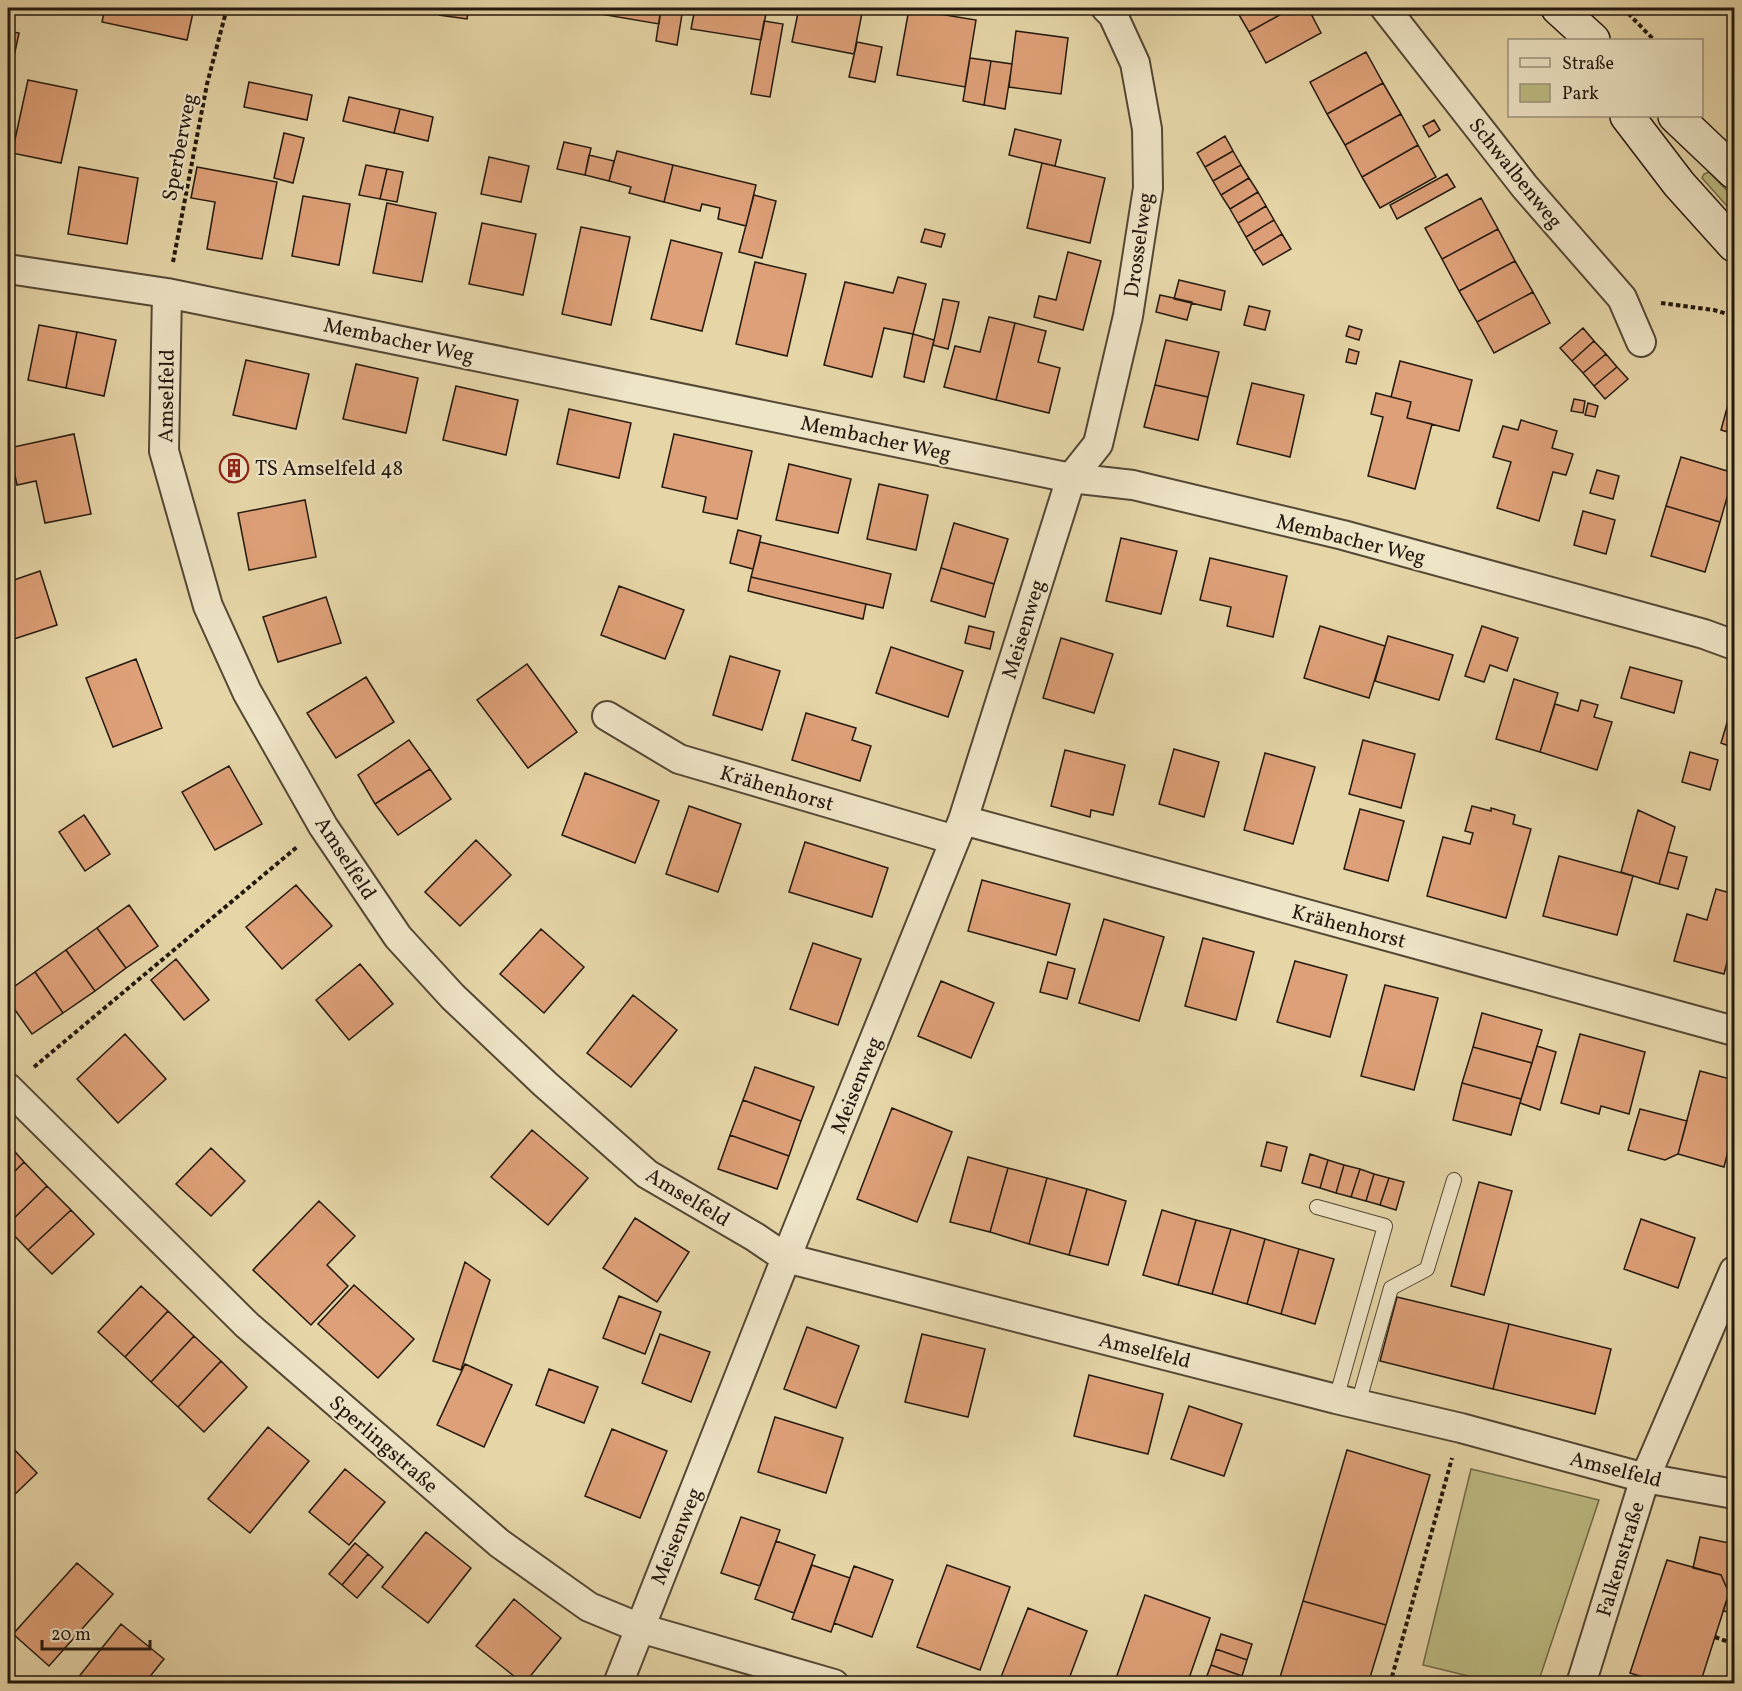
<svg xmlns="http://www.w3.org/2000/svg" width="1742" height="1691" viewBox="0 0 1742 1691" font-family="Vollkorn,serif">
<rect width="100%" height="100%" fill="#e5d5a7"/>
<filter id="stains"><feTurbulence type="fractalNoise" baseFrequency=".00333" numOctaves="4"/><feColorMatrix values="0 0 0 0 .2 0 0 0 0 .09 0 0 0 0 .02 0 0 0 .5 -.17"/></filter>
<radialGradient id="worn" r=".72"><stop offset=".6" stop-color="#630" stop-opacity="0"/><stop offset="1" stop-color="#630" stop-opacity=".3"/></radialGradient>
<path fill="#bcbb82" stroke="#706a48" stroke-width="1.5" d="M1709,172L1734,198V214L1702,178L1704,174Z
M1471,1469L1599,1500L1538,1683H1497L1423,1665Z"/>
<path fill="#dea078" stroke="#23180e" stroke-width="1.5" d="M105,8H194L187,40L102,22Z
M440,8H469L467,19L439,15Z
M595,8H661L659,24L594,13Z
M661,8H683L677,45L656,41Z
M695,8H767L761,40L691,29Z
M799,8H863L854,54L792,42Z
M1235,8H1292L1249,32Z
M1292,8H1308L1321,33L1266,63L1249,32Z
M909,9L976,20L965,87L897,75Z
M764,21L783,24L770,97L751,94Z
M8,31L19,33L13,61L8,60Z
M1016,31L1068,38L1061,94L1009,87Z
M857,42L882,47L875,82L849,77Z
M1366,52L1383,83L1327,114L1310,82Z
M970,58L991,61L984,105L963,101Z
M991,61L1012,64L1005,109L984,105Z
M28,80L77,90L61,163L12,153Z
M249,82L312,95L307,120L244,107Z
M1383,83L1401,114L1345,145L1327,114Z
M349,97L400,109L394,133L343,121Z
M400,109L433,117L428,141L394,133Z
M1401,114L1418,145L1362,177L1345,145Z
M1434,120L1440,130L1429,137L1423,126Z
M1015,129L1061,140L1055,166L1009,155Z
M284,133L304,138L293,183L274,178Z
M1225,136L1233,151L1205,167L1197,153Z
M564,142L591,148L585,175L557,169Z
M1418,145L1436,177L1380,208L1362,177Z
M617,151L673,165L664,202L629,193L631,187L609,181Z
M1233,151L1241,165L1213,181L1205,167Z
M589,155L614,161L609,181L585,175Z
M489,157L529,166L521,202L481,194Z
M1042,163L1105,178L1090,243L1027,228Z
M366,165L387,169L380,199L359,195Z
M673,165L756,185L746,226L718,219L720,208L702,204L700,211L664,202Z
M1241,165L1249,178L1221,195L1213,181Z
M79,167L138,178L127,244L68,234Z
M197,167L277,182L262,259L207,249L215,202L191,198Z
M387,169L403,172L397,202L380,199Z
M1447,174L1455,187L1397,219L1390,205Z
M1249,178L1258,192L1230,209L1221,195Z
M1258,192L1266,206L1238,223L1230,209Z
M754,195L776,201L762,258L739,252Z
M303,196L350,204L339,265L292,256Z
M1481,198L1498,229L1442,259L1425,228Z
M387,203L436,213L422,282L373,273Z
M1266,206L1274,220L1246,237L1238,223Z
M1274,220L1282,234L1254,251L1246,237Z
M482,223L536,234L523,295L469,284Z
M581,227L630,237L611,325L562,314Z
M925,229L945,234L941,247L921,242Z
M1498,229L1515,261L1459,291L1442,259Z
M1282,234L1291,249L1263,265L1254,251Z
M671,240L722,253L702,331L651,319Z
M1068,252L1101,261L1083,330L1034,317L1039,296L1056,300Z
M1515,261L1533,292L1477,322L1459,291Z
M755,262L806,274L787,356L736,344Z
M898,277L926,284L913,334L884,328L872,377L824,365L845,282L893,293Z
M1179,280L1225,291L1221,310L1174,299Z
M1533,292L1550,323L1494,353L1477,322Z
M1160,295L1192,302L1187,320L1156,312Z
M943,299L959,302L948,349L933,345Z
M1249,306L1270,311L1265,330L1244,325Z
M989,317L1015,323L996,400L944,387L955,346L980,352Z
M1015,323L1046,331L1038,362L1060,368L1049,413L996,400Z
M39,325L77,332L66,388L28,380Z
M1349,326L1362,330L1359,340L1346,336Z
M1583,328L1594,341L1572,361L1560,348Z
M77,332L116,340L104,396L66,388Z
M913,334L934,340L924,382L904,377Z
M1166,340L1219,352L1208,397L1155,385Z
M1594,341L1606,354L1583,373L1572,361Z
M1349,349L1359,352L1356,364L1346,362Z
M1606,354L1617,367L1594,386L1583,373Z
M246,360L309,374L296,429L233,415Z
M1400,361L1472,380L1459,431L1407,418L1411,402L1391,397Z
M356,364L418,378L406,433L343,419Z
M1617,367L1628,379L1605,399L1594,386Z
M1252,383L1304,395L1290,457L1237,444Z
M1155,385L1208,397L1198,440L1144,427Z
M456,386L518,400L506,455L443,440Z
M1376,393L1411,402L1407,418L1432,424L1415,489L1368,476L1383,417L1371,414Z
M1730,397L1734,398V434L1721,430Z
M1574,399L1585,401L1583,413L1571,411Z
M1588,403L1598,406L1595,417L1585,415Z
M569,409L631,423L619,478L557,464Z
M1521,420L1557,431L1552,448L1573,454L1566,475L1553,472L1539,521L1497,508L1511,462L1493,457L1503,426L1518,430Z
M74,434L91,514L45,523L36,481L17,485L9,448Z
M674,434L752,451L737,519L703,512L706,497L662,487Z
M240,455L244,479L229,482L224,457Z
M1681,457L1734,473L1720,522L1666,506Z
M789,464L851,479L838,533L776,520Z
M1597,470L1619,476L1613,499L1590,493Z
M879,484L928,495L916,550L867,539Z
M305,500L316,557L249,570L238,513Z
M1666,506L1720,522L1705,572L1651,556Z
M1583,511L1615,520L1606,554L1574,545Z
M954,523L1008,539L994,584L941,568Z
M738,530L761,536L753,569L730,563Z
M1121,538L1177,551L1161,614L1106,601Z
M760,542L891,574L883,608L751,577Z
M1210,558L1287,576L1273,637L1227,626L1231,607L1200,600Z
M941,568L994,584L985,617L931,601Z
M40,571L57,625L8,641V582Z
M751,577L866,604L863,619L748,591Z
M619,586L684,610L665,659L601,635Z
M326,597L341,643L278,662L263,617Z
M969,626L994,632L990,649L965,643Z
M1320,626L1385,646L1369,698L1304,678Z
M1482,626L1518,638L1507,671L1490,665L1484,682L1465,676Z
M1388,636L1453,655L1439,700L1375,681Z
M1061,638L1113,654L1094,713L1043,698Z
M891,647L963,671L948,717L876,693Z
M730,656L780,671L762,730L713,715Z
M136,659L162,728L113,747L86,678Z
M527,664L577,732L528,768L477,700Z
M1630,667L1682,681L1674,713L1621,698Z
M366,677L394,722L336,758L307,713Z
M1514,679L1558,693L1540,752L1496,739Z
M1734,699V748L1721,743Z
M1581,700L1598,705L1594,717L1612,722L1597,770L1540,752L1555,704L1578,711Z
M806,713L856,728L852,740L871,746L860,781L792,760Z
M409,740L430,769L375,804L358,775Z
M1363,740L1415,754L1401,808L1349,794Z
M1174,749L1219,762L1204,817L1159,804Z
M1065,750L1125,765L1113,815L1091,810L1090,817L1051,806Z
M1690,752L1718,760L1710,790L1682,782Z
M1265,753L1315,767L1293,844L1244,830Z
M229,766L262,824L215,850L182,792Z
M430,769L451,799L398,835L375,804Z
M585,773L659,801L635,863L562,835Z
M689,806L741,824L718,892L666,874Z
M1472,806L1491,811V808L1515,815L1513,824L1531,829L1506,918L1427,896L1443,837L1470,844L1473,833L1465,831Z
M1360,809L1404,821L1388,881L1344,869Z
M1638,810L1675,827L1659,884L1621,872Z
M84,815L110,854L85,871L59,832Z
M476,840L511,875L460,926L425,892Z
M805,842L888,868L872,917L789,892Z
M1668,852L1687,857L1678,889L1659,884Z
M1559,856L1633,876L1617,935L1543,916Z
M982,880L1070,904L1056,955L968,931Z
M296,885L332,926L282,969L246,927Z
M1716,889L1734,894V935L1724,974L1674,961L1687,914L1707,920Z
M129,905L158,946L126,968L97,928Z
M1104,919L1164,937L1139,1021L1079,1003Z
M97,928L126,968L95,991L66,950Z
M541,929L584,967L544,1013L500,974Z
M1203,938L1254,952L1236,1020L1185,1006Z
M813,943L861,959L838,1025L790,1009Z
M66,950L95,991L63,1013L35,972Z
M176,959L209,1000L184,1020L151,980Z
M1295,961L1347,975L1330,1037L1277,1022Z
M1048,962L1075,969L1067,999L1040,992Z
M360,964L393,1004L349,1040L316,1000Z
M35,972L63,1013L32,1034L8,1000V991Z
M941,981L994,1003L971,1058L918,1036Z
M1385,985L1438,998L1414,1090L1361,1076Z
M633,995L677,1030L631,1087L587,1053Z
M1482,1013L1542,1030L1532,1063L1473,1047Z
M125,1034L166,1079L118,1123L77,1079Z
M1580,1034L1645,1052L1629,1114L1601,1106L1599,1114L1561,1103Z
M1537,1046L1556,1052L1540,1110L1520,1103Z
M1473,1047L1532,1063L1521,1099L1462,1083Z
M755,1067L814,1087L801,1121L743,1100Z
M1700,1071L1734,1080V1128L1724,1167L1678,1154Z
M1462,1083L1521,1099L1511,1135L1453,1120Z
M743,1100L801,1121L789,1156L730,1135Z
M892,1108L952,1132L917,1222L857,1199Z
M1640,1109L1687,1121L1678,1154L1665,1160L1628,1150Z
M532,1130L588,1178L548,1225L491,1177Z
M730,1135L789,1156L777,1189L718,1169Z
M1267,1142L1287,1147L1281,1171L1261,1166Z
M8,1144L24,1162L8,1178Z
M211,1148L245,1181L211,1216L176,1184Z
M1310,1154L1328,1160L1320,1188L1302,1183Z
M968,1157L1008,1168L990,1232L950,1222Z
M1328,1160L1344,1165L1336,1193L1320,1188Z
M24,1162L47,1186L8,1224V1178Z
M1344,1165L1360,1169L1351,1197L1336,1193Z
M1008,1168L1047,1178L1029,1244L990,1232Z
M1360,1169L1374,1174L1366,1201L1351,1197Z
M1374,1174L1389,1178L1380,1205L1366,1201Z
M1047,1178L1087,1189L1069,1255L1029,1244Z
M1389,1178L1404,1182L1396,1210L1380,1205Z
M1479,1182L1512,1191L1484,1295L1451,1286Z
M47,1186L71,1210L28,1250L8,1229V1224Z
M1087,1189L1126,1201L1108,1265L1069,1255Z
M319,1201L355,1236L327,1265L348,1286L311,1325L253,1270Z
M71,1210L94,1234L52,1274L28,1250Z
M1162,1210L1196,1220L1178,1285L1143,1275Z
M635,1218L689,1252L657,1302L603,1268Z
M1641,1219L1695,1238L1678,1288L1624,1269Z
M1196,1220L1231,1229L1212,1294L1178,1285Z
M1231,1229L1265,1239L1247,1304L1212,1294Z
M1265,1239L1299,1249L1281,1314L1247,1304Z
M1299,1249L1334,1259L1315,1324L1281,1314Z
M465,1262L490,1280L461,1370L433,1361Z
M354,1285L414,1339L378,1378L318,1324Z
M141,1286L168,1311L125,1357L98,1332Z
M619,1296L661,1312L645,1354L603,1338Z
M1397,1297L1509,1324L1493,1389L1380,1361Z
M168,1311L194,1336L151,1382L125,1357Z
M1509,1324L1611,1349L1595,1414L1493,1389Z
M807,1327L859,1346L836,1408L784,1389Z
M660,1334L710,1352L691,1402L642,1383Z
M922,1334L985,1349L968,1417L905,1402Z
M194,1336L221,1361L178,1407L151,1382Z
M221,1361L247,1387L204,1432L178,1407Z
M465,1364L512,1385L484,1447L437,1425Z
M549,1369L598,1387L584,1423L536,1405Z
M1089,1375L1163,1394L1148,1454L1074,1436Z
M1189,1406L1242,1424L1224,1476L1171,1459Z
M775,1417L843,1438L826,1493L758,1472Z
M268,1427L309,1461L250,1533L208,1499Z
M612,1429L667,1451L640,1518L585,1496Z
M8,1443L37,1473L12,1497L8,1493Z
M1347,1450L1430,1475L1386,1625L1303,1601Z
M345,1469L385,1502L349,1545L309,1512Z
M741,1517L780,1530L760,1586L721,1573Z
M426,1532L471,1568L428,1623L382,1587Z
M1700,1537L1734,1544V1613L1723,1611L1729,1593L1721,1575L1693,1568Z
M776,1541L815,1555L794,1613L755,1599Z
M355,1543L368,1554L342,1585L329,1574Z
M368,1554L383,1567L357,1598L342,1585Z
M1667,1560L1721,1575L1729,1593L1700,1684H1665L1630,1673Z
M77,1563L113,1594L49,1666L13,1634Z
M812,1565L850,1578L831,1632L792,1619Z
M947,1565L1010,1587L980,1670L917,1647Z
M854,1566L893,1580L872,1637L834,1623Z
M1145,1595L1210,1618L1187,1684H1114Z
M514,1599L561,1638L524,1684L476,1646Z
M1303,1601L1386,1625L1368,1684H1278Z
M1028,1608L1087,1631L1067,1684H1016L1001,1677Z
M121,1624L164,1659L144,1684H73Z
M1221,1634L1252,1644L1247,1660L1216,1649Z
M1216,1649L1247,1660L1242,1676L1211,1665Z
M1211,1665L1242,1676L1239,1684H1212L1205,1681Z
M1649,1679L1665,1684H1647Z"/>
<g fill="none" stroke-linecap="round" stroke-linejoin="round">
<g stroke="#544734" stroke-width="16">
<path id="service" d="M1317,1207L1385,1226L1336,1399
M1358,1404L1391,1288L1427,1269L1454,1180"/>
</g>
<g stroke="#544734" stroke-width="32">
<path id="minor" d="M1385,8L1525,187L1622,298L1641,342
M8,269L167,293L1071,478L1133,485L1343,535L1704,634L1734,645
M167,293L164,451L208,606L247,692L323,826L398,937L453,997L545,1084L647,1174L755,1237L786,1258L1336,1399L1461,1428L1645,1478L1734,1494
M607,716L679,759L955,840
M963,820L1734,1031
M8,1088L247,1325L499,1543L589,1607L640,1628L834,1684
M618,1684L786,1258L963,820L1071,478L1098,444L1128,316L1148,188L1147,129L1135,63L1113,15L1106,8
M1581,1684L1645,1478L1734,1271"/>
</g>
<g stroke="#23180e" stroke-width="36">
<path id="secondary" d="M1558,8L1593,40
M1627,116L1679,184L1734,245
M1675,116L1734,172"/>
</g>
<path stroke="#23180e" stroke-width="4" stroke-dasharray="4.5 3" stroke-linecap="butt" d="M1623,8L1654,40
M173,262L207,84L227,8
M1661,303L1714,310L1734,316
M34,1067L297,847
M1715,1637L1734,1644
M1390,1684L1452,1458"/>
<use href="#service" stroke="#eee4c6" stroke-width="14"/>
<use href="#minor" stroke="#eee4c6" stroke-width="28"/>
<use href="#secondary" stroke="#eee4c6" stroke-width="33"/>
</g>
<defs>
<g id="building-ring" transform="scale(1.5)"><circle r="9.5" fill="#eee4c6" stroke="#8f2418" stroke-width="1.5"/><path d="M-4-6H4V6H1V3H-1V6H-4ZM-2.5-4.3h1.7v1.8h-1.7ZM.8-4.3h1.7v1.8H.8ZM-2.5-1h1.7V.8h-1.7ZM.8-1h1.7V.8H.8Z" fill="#8f2418"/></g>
</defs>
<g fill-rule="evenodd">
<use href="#building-ring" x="234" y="468"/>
</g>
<g text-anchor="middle" stroke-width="4.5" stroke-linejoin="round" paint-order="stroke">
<g font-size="21" fill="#23180e" stroke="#eee4c6">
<text transform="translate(179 147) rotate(-79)" y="7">Sperberweg</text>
<text transform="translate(1516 173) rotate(51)" y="7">Schwalbenweg</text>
<text transform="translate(1138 245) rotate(-82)" y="7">Drosselweg</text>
<text transform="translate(399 340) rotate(12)" y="7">Membacher Weg</text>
<text transform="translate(166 396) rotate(-89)" y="7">Amselfeld</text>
<text transform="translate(876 438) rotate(12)" y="7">Membacher Weg</text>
<text transform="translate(1351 539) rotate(14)" y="7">Membacher Weg</text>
<text transform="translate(1023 629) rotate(-73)" y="7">Meisenweg</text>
<text transform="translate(777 788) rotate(16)" y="7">Krähenhorst</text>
<text transform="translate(346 858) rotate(57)" y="7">Amselfeld</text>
<text transform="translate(1349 926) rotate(15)" y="7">Krähenhorst</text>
<text transform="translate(856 1085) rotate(-68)" y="7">Meisenweg</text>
<text transform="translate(688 1197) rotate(31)" y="7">Amselfeld</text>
<text transform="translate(1145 1350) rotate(14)" y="7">Amselfeld</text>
<text transform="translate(384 1444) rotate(41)" y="7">Sperlingstraße</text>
<text transform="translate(1616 1469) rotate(14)" y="7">Amselfeld</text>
<text transform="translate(676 1536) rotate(-68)" y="7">Meisenweg</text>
<text transform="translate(1620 1559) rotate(-73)" y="7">Falkenstraße</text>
</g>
<g font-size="21" fill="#23180e" stroke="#eee4c6" text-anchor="start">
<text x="255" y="475">TS Amselfeld 48</text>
</g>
</g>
<rect width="1742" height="1691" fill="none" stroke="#e5d5a7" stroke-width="30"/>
<rect x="9" y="9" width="1724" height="1673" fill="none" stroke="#23180e" stroke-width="3"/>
<rect x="15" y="15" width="1712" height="1661" fill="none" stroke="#23180e" stroke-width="1.5"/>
<rect x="1508" y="39" width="195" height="78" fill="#eee4c6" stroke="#9d927c" stroke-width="1.5"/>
<rect x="1520" y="58" width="30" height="9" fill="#eee4c6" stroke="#9d927c" stroke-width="1.5"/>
<text x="1562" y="69" font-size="18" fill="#23180e">Straße</text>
<rect x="1520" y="84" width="30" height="18" fill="#bcbb82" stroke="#9d927c" stroke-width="1.5"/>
<text x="1562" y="99" font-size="18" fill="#23180e">Park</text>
<path d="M42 1640v9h108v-9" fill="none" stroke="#23180e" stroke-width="3"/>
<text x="51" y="1640" font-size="18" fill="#23180e" stroke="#eee4c6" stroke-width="4.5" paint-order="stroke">20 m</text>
<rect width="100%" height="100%" filter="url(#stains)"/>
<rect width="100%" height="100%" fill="url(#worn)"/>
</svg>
